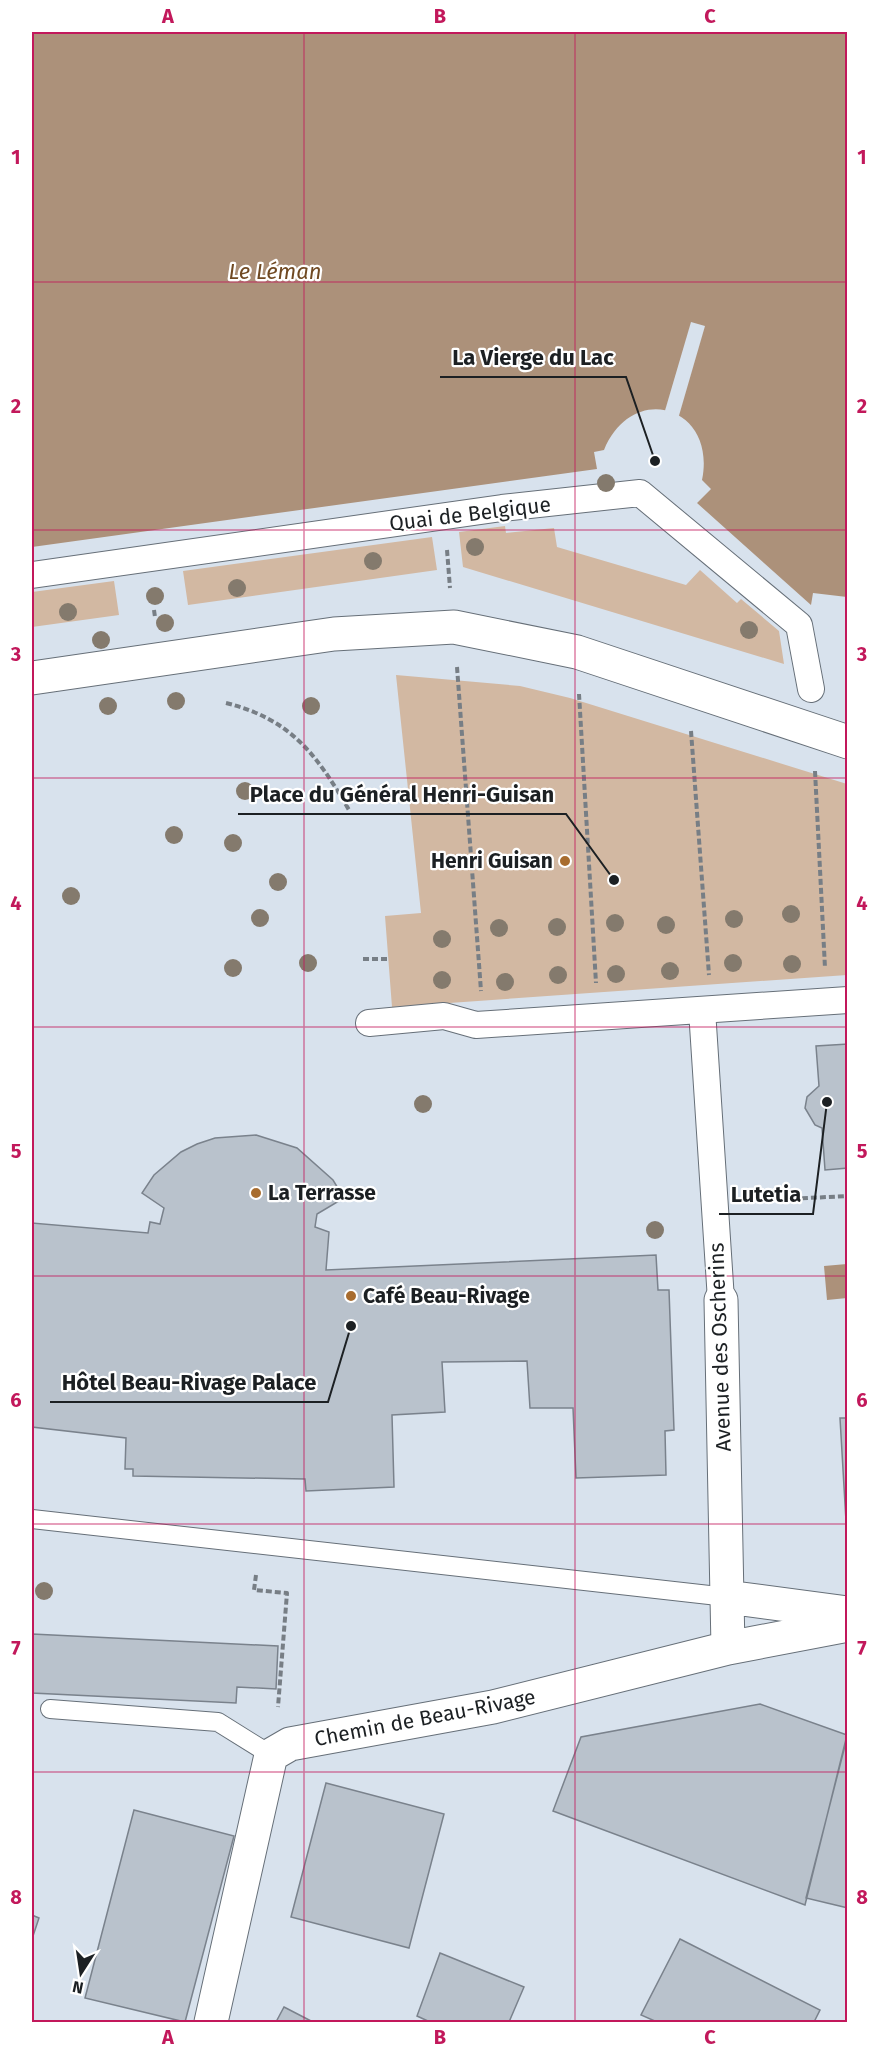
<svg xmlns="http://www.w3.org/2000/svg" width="879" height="2054" viewBox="0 0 879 2054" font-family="'Fira Sans',sans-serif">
<rect width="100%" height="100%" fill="#d8e2ed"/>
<path fill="#d2b8a2" d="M505,526L506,533L554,528L557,547L686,585L700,570L737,603L741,599L779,631L784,664L463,567L459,532Z
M432,537L437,570L188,605L183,571Z
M114,581L119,615L32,627V592Z
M396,675L520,686L570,698L847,784V975L392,1007L385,916L421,913Z"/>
<path fill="#ac917a" d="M32,32H847V597L813,593L811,605L697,503L711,489L702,480C717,407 633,380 604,450L594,452L597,469L32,547Z
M847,1264V1298L827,1300L824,1266Z"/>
<path fill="#d8e2ed" d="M691,322L705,326L678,419L664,414Z"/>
<path fill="#b9c2cc" stroke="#7a828c" stroke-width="1.5" d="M848,1044V1168L825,1170L822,1128L815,1125L805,1108L807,1097L819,1086L816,1046Z
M256,1135L297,1148L333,1180L344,1198L317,1214L315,1227L329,1232L326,1270L656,1255L658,1290H669L674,1430L665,1431L666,1475L576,1478L573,1408H530L527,1361L442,1362L445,1412L392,1415L394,1487L306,1491L305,1479L133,1476V1469H125L126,1438L32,1427V1223L148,1233L150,1222L160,1224L164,1208L142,1193L154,1175L181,1152L197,1144L215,1138Z
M840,1418H848V1521H846Z
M32,1634L278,1646L276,1689L237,1687L236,1703L32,1693Z
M760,1704L847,1735L805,1905L553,1811L581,1737Z
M848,1734V1908L806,1898Z
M326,1783L444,1814L409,1948L291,1917Z
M134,1810L234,1836L185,2022L85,1998Z
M32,1915L39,1918L32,1939Z
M680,1939L820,2010L814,2022H657L641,2015Z
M440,1953L524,1987L509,2022H430L417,2016Z
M284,2007L313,2022H276Z"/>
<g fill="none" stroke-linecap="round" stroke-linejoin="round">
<g stroke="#666f78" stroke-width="20">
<path id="service" d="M32,1519L727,1597
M50,1709L218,1722L271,1755"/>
</g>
<g stroke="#666f78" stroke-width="28">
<path id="pedestrian" d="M32,575L502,508L640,493L799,625L811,689
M702,1010L721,1300
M369,1023L444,1016L476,1025L848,1000"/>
</g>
<g stroke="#666f78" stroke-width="35">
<path id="minor" d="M721,1300L728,1648
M727,1597L848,1613
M211,2022L271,1755L290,1744L493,1707L728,1648L848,1625"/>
</g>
<g stroke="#666f78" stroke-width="35">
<path id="tertiary" d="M32,678L334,634L454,627L577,652L848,742"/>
</g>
<path stroke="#777e85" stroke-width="4" stroke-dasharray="6 3" stroke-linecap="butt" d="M447,550L450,588
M154,610L155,617
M457,667L481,991
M579,694L596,983
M226,703C291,719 317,755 349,810
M691,731L709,975
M815,771L825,968
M363,959H388
M748,1201L848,1196
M256,1575L254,1590L287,1593L278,1707"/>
<use href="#service" stroke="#fff" stroke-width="18"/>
<use href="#pedestrian" stroke="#fff" stroke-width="26"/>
<use href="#minor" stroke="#fff" stroke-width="33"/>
<use href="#tertiary" stroke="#fff" stroke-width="33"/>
</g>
<g fill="#847a6d">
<circle cx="606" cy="483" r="9"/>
<circle cx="475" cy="547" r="9"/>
<circle cx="373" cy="561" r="9"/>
<circle cx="237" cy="588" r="9"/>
<circle cx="155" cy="596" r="9"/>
<circle cx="68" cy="612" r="9"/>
<circle cx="165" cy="623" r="9"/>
<circle cx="749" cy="630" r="9"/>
<circle cx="101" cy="640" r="9"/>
<circle cx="176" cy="701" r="9"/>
<circle cx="108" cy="706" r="9"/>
<circle cx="311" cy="706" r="9"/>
<circle cx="245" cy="791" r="9"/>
<circle cx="174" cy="835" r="9"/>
<circle cx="233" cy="843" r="9"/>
<circle cx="278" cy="882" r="9"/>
<circle cx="71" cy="896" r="9"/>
<circle cx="791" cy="914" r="9"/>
<circle cx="260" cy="918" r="9"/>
<circle cx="734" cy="919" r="9"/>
<circle cx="615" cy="923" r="9"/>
<circle cx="666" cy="925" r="9"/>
<circle cx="557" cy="927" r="9"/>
<circle cx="499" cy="928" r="9"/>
<circle cx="442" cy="939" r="9"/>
<circle cx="308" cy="963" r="9"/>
<circle cx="733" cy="963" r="9"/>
<circle cx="792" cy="964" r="9"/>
<circle cx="233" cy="968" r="9"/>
<circle cx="670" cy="971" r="9"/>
<circle cx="616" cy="974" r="9"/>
<circle cx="558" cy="975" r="9"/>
<circle cx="442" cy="980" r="9"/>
<circle cx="505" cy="982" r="9"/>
<circle cx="423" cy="1104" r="9"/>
<circle cx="655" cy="1230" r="9"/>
<circle cx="44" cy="1591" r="9"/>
</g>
<path fill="none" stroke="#c2185b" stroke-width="1.5" stroke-opacity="0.55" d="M304,32V2022M575,32V2022M32,282H848M32,530H848M32,778H848M32,1027H848M32,1276H848M32,1524H848M32,1772H848"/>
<g fill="#a86c2e" stroke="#fff" stroke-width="2">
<circle cx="565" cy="861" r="6"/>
<circle cx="256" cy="1193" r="6"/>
<circle cx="351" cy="1296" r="6"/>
</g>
<g text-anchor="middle" stroke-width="4.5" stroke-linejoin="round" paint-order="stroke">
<g font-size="21" fill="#1c2023" stroke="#fff">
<text transform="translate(470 514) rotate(-7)" y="7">Quai de Belgique</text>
<text transform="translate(720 1347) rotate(-92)" y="7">Avenue des Oscherins</text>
<text transform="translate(425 1718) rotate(-11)" y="7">Chemin de Beau-Rivage</text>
</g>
<g font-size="21" font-weight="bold" fill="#1c2023" stroke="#fff" text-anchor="start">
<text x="553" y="868" text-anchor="end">Henri Guisan</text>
<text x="268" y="1200">La Terrasse</text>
<text x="363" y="1303">Café Beau-Rivage</text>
</g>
<g font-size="22" font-style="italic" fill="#704922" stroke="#fff">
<text x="275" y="279">Le Léman</text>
</g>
</g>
<path fill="none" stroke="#1c2023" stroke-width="2" d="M655 461L626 377H440M614 880L566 814H238M827 1102L813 1214H719M351 1326L328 1402H50"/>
<g fill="#1c2023" stroke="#fff" stroke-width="2">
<circle cx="655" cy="461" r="6"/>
<circle cx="614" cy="880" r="6"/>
<circle cx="827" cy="1102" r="6"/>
<circle cx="351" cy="1326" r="6"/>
</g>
<g font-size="22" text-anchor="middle" font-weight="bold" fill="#1c2023" stroke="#fff" stroke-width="4.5" stroke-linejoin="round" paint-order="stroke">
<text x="533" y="365">La Vierge du Lac</text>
<text x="402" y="802">Place du Général Henri-Guisan</text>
<text x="766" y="1202">Lutetia</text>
<text x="189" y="1390">Hôtel Beau-Rivage Palace</text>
</g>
<rect width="879" height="2054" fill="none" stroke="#ffffff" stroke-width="66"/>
<g transform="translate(81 1973) rotate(192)" stroke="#ffffff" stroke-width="4.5" paint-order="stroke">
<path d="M0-4.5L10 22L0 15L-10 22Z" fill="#1c2023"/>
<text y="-9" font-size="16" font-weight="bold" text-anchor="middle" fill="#1c2023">N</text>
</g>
<rect x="33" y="33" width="813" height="1988" fill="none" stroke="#c2185b" stroke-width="2"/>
<g font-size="20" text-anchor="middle" font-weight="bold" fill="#c2185b">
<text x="168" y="23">A</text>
<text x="440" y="23">B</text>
<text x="710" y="23">C</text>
<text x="16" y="164">1</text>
<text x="862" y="164">1</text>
<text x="16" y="413">2</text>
<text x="862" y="413">2</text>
<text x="16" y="661">3</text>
<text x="862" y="661">3</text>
<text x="16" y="910">4</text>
<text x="862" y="910">4</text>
<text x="16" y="1158">5</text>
<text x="862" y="1158">5</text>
<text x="16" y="1407">6</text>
<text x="862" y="1407">6</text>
<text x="16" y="1655">7</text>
<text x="862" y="1655">7</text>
<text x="16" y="1904">8</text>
<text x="862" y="1904">8</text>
<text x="168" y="2044">A</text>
<text x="440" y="2044">B</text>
<text x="710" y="2044">C</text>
</g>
</svg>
